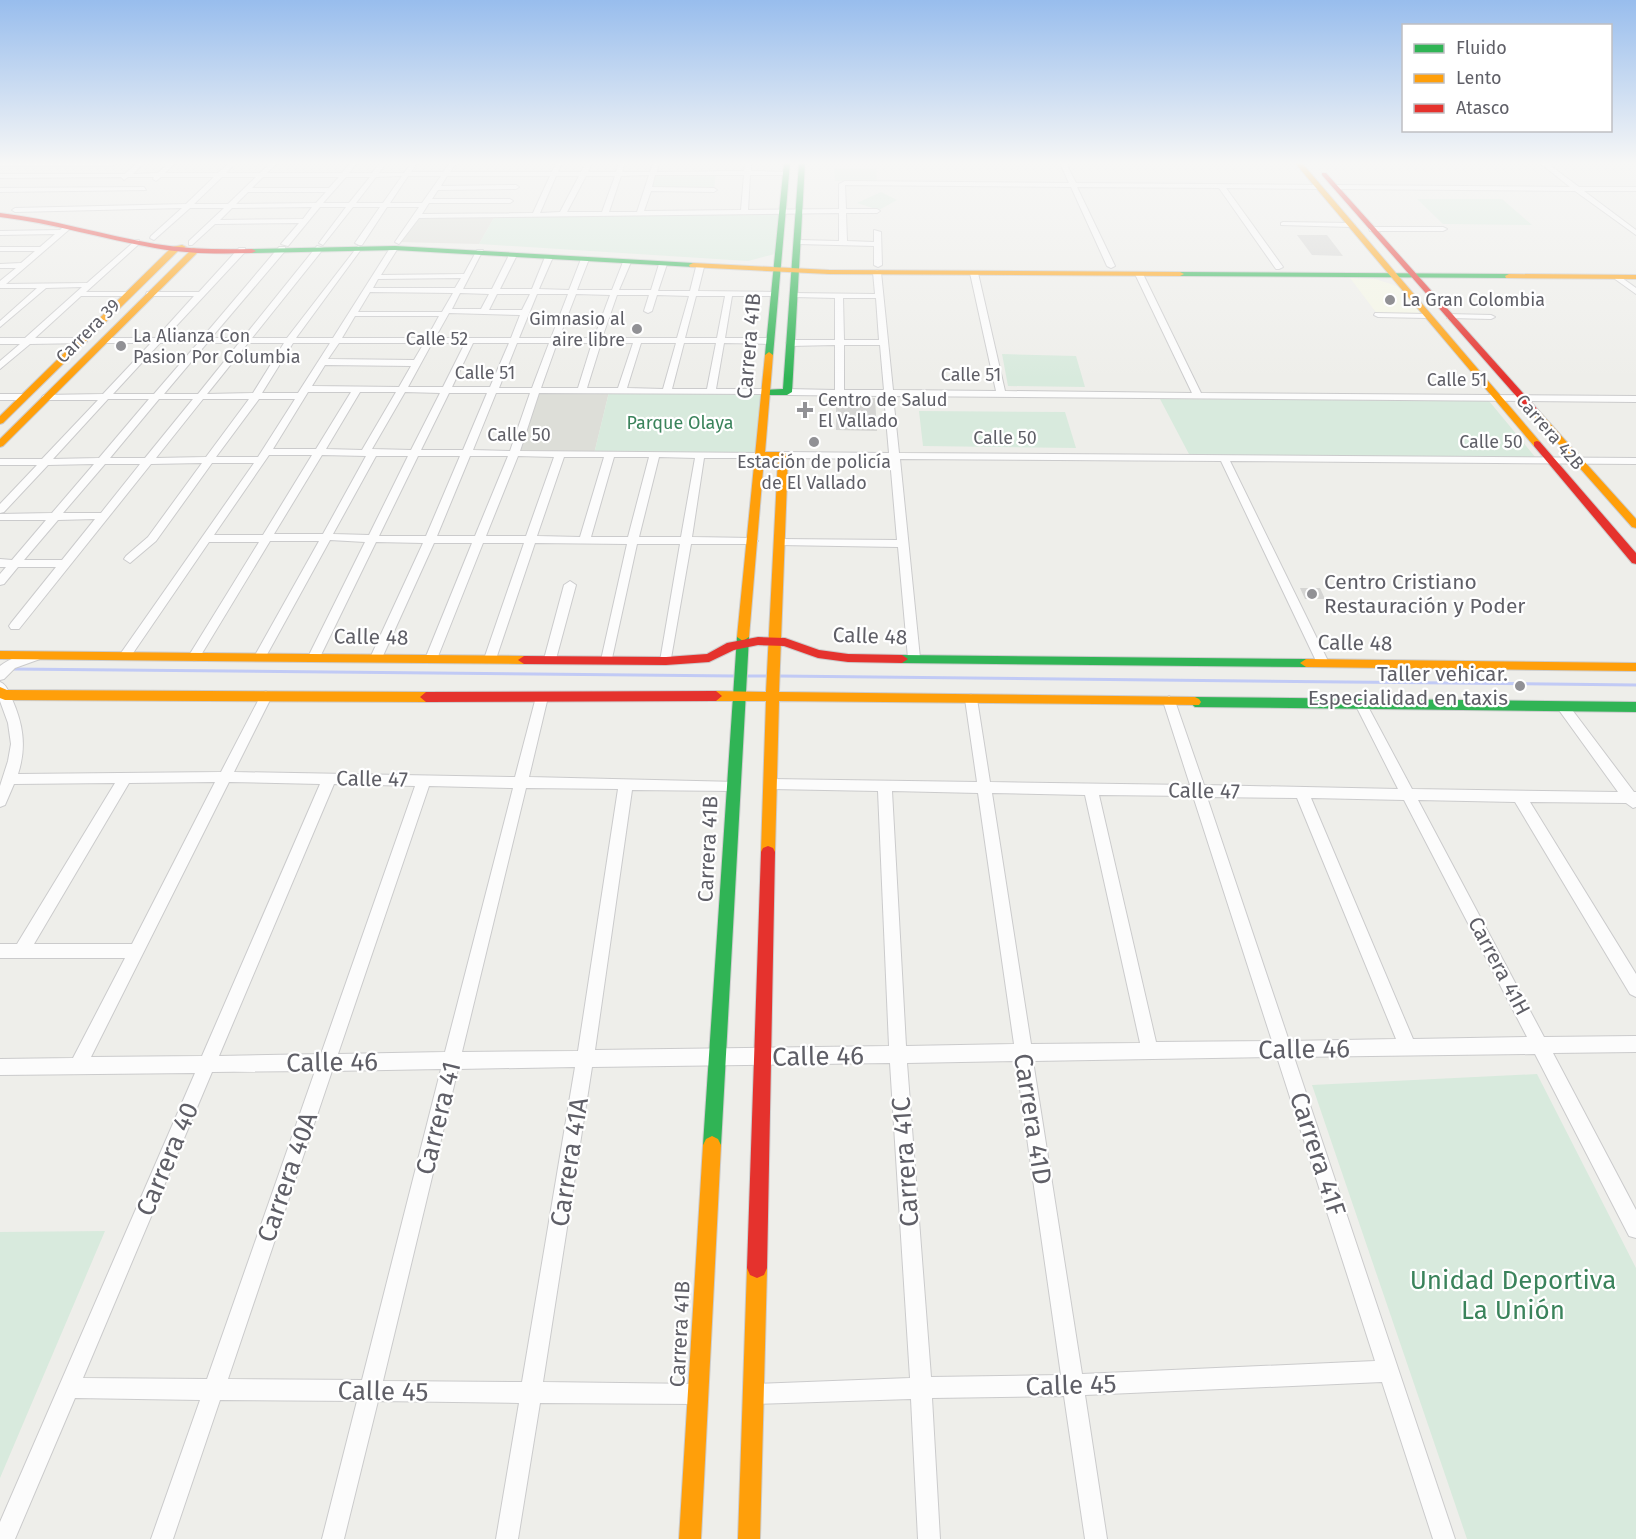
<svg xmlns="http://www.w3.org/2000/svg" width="1636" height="1539" viewBox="0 0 1636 1539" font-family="'Fira Sans',sans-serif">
<rect width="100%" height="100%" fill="#eeeeea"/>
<path fill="#f4f6e5" d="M1350,278L1375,279L1394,285L1401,289L1427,316L1378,315Z"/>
<path fill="#ddded8" d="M416,216H495L479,244L399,242Z
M535,391L609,392L594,454L514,453Z"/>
<path fill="#d8eadd" d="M834,168H876L877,181H835Z
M716,173L714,190L648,189L653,174Z
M881,192L897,200L879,210L857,203Z
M1417,199H1502L1532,225L1443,224Z
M783,213L775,254L748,261L479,244L495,216Z
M1002,354L1076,356L1085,387L1008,386Z
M609,392H766L761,455L594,454Z
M1160,399L1489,401L1536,458L1190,456Z
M919,411L1065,412L1076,448L923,446Z
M1537,1074L1636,1268V1539H1467L1312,1085Z
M105,1231L0,1478V1232Z"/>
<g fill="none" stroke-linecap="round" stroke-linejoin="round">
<path stroke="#c1caf5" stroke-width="3" d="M11,669L735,676
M743,676H768
M779,676L1636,685"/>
</g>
<path fill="#d5d5d3" d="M1297,235H1327L1343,256L1312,255Z
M836,398H875L877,431L836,430Z
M1300,588H1320L1325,599H1305Z"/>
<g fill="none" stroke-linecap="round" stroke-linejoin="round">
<g stroke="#cbcbcc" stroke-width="2">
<path id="street" d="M0,163H115V164L112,166H0Z
M137,163H144L133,174L158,173L168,163H175L165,173H218L229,163H236L226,173H260L270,163H277L267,173H342L350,163H357L349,173H372L380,163H386L379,173H404L411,163H417L411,172H443L450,163H456L450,172H552L556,163H562L558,172H581L586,163H592L588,172H616L619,163H625L622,172H650L653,163H659L657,172L744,171L745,163H751V171L788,172L786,175H750L748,210L839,209V184L845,181L1069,183L1060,163H1066L1076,183L1318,185L1321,187L1318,189L1226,188L1283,267L1279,269H1276L1219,188L1077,187L1115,266L1111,268L1107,266L1071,187L845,185L846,209H877L880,211L877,213H846L847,241L874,242V230L881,232L882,265L878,267L874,265V246L798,244L794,242L798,240L839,241V213L419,218L399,244L395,242L419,207H387L362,245H359L355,243L380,207H353L323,245L319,243L346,207H320L288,246L281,244L299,223L215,224L192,245H189V241L224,208H190L154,240L150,238L151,236L182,208L15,212L12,210L15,208L186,204L214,177H161L156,181L153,179L154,177H128L124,180L121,177L0,178V174H125ZM649,175L637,212H609L621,176ZM655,175H744L741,210L644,211L651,191L714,192L717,190L714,188L652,187ZM402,176L383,203H356L376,177ZM408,176H441L422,203H390ZM447,176H550L533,213L422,214L429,203H510L513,201L510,199H432L438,190L516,189L519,187L516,185L441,186ZM556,176H579L560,212L540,213ZM586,176H615L602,212H567ZM222,177H256L228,204H194ZM263,177H339L329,188H252ZM346,177H370L349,203H323ZM248,192H326L316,203L236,204ZM312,207L303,219L220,220L232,208Z
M1540,163H1547L1579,187H1636V191H1584L1636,230V235L1575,191L1337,189L1334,187L1337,185L1570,187Z
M144,187L146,190L0,192V188Z
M1283,222L1351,223L1355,225L1351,227L1281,225V223Z
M65,225L72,227L6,284L87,283L136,240H139V244L86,292H129L133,294L129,296H81L35,338H83L87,341L86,343L30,344L0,369V361L20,344H0V338H25L82,287L46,288L0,327V321L37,288H0V281L16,268H0V264L21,263L35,251H0V247H40L55,234L0,235V231L60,230Z
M1373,227H1443L1447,229L1443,231H1370L1369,229Z
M317,246L324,248L252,338H287L358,246L362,248L296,338H333L390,248L394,246L398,248L381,275L464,274L477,250H483L463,289H492L509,255L513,253L517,255L500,289H532L545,257L549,255L553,257L539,289L569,290L581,259L585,257L589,259L577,290H612L623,262L627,260L631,262L619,290H651L659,264L663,262L667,264L658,291H690L696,267L700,265L704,267L698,291L776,292V296H732L725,338H770L774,341L770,344L724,343L716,389H766L769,390V394L539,393L520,451L764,453V457L761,458H704L692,537L753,538L758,541L753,544H691L670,664H662L660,661L680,544H637L611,663L607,664L601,660L627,544L535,543L496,659L490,663L484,659L524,543H483L437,659L431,663L425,659L472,543H434L382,658L376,662L370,658L423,543L376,542L320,657L318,660H310L308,657L365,542L330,540L264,660H256L254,657L319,541H270L198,660L194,661L188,657L259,542H209L129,659H121L119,656L121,653L254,463H212L156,541L130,563L124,559L126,556L148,537L202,463L151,464L19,629H11L9,626L11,623L56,567H18L4,584L0,585V574L6,567H0V559L12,560L46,520H0V514L52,513L94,464L48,465L4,512L0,513V504L37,465H0V459H42L98,400H47L42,397L44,395L103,394L151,343H105L102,342V338H156L194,296H150L146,294L147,292H199L239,248H245V252L165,338H202L279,247H285V251L211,338H243ZM461,278L455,288H373L378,279ZM370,292L453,293L442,312H358ZM460,293L489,294L481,309H452ZM497,294H530L522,310H489ZM537,294H568L551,338H519ZM576,294L610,295L594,338H559ZM617,295H649L644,311L648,313L652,311L657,295L689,296L677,338H602ZM696,296H725L717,338H685ZM449,313L520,315L511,338H435ZM355,316H439L427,338H342ZM160,343H198L154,394H113ZM207,343H239L198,394H164ZM248,343H284L253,393L207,394ZM293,343H330L298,393H262ZM339,343H424L414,360L328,359ZM432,343H465L443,387H408ZM473,343H509L490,387H452ZM517,343H549L532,388H499ZM557,343H592L578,388H541ZM601,343H633L618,388H587ZM641,343H676L663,389L627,388ZM684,343H716L707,389H672ZM325,365L411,366L399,387L312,386ZM308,392H351L316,449H273ZM360,392H396L362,450L326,449ZM405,392L440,393L411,450L372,449ZM449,393H487L463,450H421ZM496,393H530L510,451L473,450ZM108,399H149L99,458L53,459ZM159,399H193L145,458H110ZM203,399H249L206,457L156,458ZM259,399H295L258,457H216ZM269,455H312L263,535H214ZM322,455L366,456L323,534H274ZM376,456H408L369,535L333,534ZM418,456H460L426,536H379ZM470,456H508L475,536H437ZM518,456L554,457L526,536H486ZM564,457H604L580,537L537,536ZM614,457H649L628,537H591ZM659,457L695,458L681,537H639ZM105,464H140L101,513H63ZM95,519L62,560H24L58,520Z
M877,270L881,272L893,390L996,391L970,273L974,271L978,273L1005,391L1192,393L1135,274L1139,272L1143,274L1201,393L1636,396V402L893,396L899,453L1636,458V464L1230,461L1329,663L1323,667L1317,663L1221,461L900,459L920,658L914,662L908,658L898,547L779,545L774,542L779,539L897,540L890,459L783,458L778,455L783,452L889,453L884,396L787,395L782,392L787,389L835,390V345L790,346L786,343L790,340H835V298L794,297H791V293L875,294L873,272ZM843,298H876L879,340H844ZM844,345H880L884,390H844Z
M1618,275L1636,288V294L1615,279V275Z
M1375,313L1427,314L1431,316L1427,318L1378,317L1374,315Z
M1447,314L1491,315L1495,317L1491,319L1450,318H1447Z
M0,394H24L29,397L24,400H0Z
M570,581L576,585L556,659L550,663L544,659L564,585Z
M36,652L40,653L42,656L40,659L15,668L4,679L0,680V666C10,658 23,655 36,652Z
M0,682C7,685 8,691 11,697C23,723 27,746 18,774L221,772L262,693L266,691L272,696L234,772L515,777L536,697L542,692L548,697L529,777L738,782L740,786L738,790L733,791L632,790L595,1050L889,1046L878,791L771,789L766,788L764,784L766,780L771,779L977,782L965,699L967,696L971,694L977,699L990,782L1190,785L1163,701L1169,696L1175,701L1204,785L1398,789L1355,704L1361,699L1365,701L1412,789L1618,792L1556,706L1557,703H1567L1634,792H1636V807L1633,808L1626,803L1530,802L1636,974V997L1630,994L1515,802L1418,800L1544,1037L1636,1036V1052L1553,1053L1636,1210V1238L1629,1236L1535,1054L1294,1057L1455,1539H1433L1382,1382L1085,1395L1107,1539H1085L1064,1396L932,1398L940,1539H918L911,1399L753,1404L746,1401L743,1394L746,1387L753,1384L910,1378L890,1063L592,1067L543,1382L698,1384L705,1387L708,1394L705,1401L698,1404L540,1403L518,1539H496L519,1403L378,1401L344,1539H322L357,1401L220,1400L173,1539H151L200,1400L75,1398L15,1539H0V1522L195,1073L0,1075V1059L73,1058L125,958H0V944H17L115,783L14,784L5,805L0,807V786L8,761L11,744L8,723L0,701ZM215,782L132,944H34L129,783ZM229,782L320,784L202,1056L91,1057ZM334,784L415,786L321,1054L219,1056ZM429,786L513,788L445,1052L338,1054ZM526,788L618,789L578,1051L462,1052ZM892,791L978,793L1014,1044L906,1046ZM992,793L1085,795L1140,1043L1031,1044ZM1099,795L1193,796L1272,1041L1156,1042ZM1207,797L1297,798L1396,1039L1289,1041ZM1311,798L1404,800L1527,1037L1413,1039ZM1277,1057L1375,1361L1082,1374L1033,1061ZM1016,1061L1061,1375L931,1377L907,1063ZM575,1067L522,1382L383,1381L458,1069ZM441,1069L362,1380L228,1379L332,1071ZM315,1071L207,1379L83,1378L212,1072Z"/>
</g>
<g stroke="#cccccd" stroke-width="2">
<path id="fast" d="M784,163H790L773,355L769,358L765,355Z
M799,163H805L792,392L787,395H766L763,394V390L783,389Z
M395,246L693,263L697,265L693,267L395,250L252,253L248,251L252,249Z
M1177,272L1509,274L1513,276L1509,278L1180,276L1176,274Z
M743,633L749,637L721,1145L718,1151L712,1154L706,1151L703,1145L737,637Z
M902,655L1306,659L1312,663L1306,667L902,663L896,659Z
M1195,697L1636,702V712L1195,707L1189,702Z"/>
</g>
<g stroke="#cccccd" stroke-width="2">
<path id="slow" d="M1295,163H1302L1540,442V446H1534Z
M182,245L186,247L178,251L3,423L0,424V416L172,247Z
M193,248L200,250L3,446L0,447V439Z
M693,263L829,270L1180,272L1184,274L1180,276L829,274L690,267L689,265Z
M1509,274L1636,275V279L1506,278L1505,276Z
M769,352L773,355L765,452H783L788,455L779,692L1195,697L1199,699L1201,702L1199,705L779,701L775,852L773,856L768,858L763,856L761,852L766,701H716L710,696L716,691L766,692L778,458H764L749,637L743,641L737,637L765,355Z
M1532,410H1538L1636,519V528L1632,527L1532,414Z
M0,651L524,656L530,660L524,664L0,659Z
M1306,659L1636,663V671L1306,667L1300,663Z
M0,687L7,690L426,692L432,697L426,702L5,700L0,698Z
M712,1136L718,1139L721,1145L701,1539H679L703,1145L706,1139Z
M757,1258L764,1261L767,1268L760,1539H738L747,1268L750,1261Z"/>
</g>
<g stroke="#cccccd" stroke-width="2">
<path id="jam" d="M1322,173H1326L1538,410V414H1532L1322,175Z
M0,213C52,219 103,235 155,244C187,249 220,250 252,249L256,251L252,253C220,254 187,254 155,248C103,239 52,223 0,217Z
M1537,441L1540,442L1636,553V564L1632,563L1534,446V442Z
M758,637L785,638L819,650L848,654L902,655L908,659L902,663L848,662L818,658L784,646L758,645L734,650L709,662L666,665L524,664L518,660L524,656L666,657L707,654L727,643Z
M716,691L722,696L716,701L426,702L420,697L426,692Z
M768,846L773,848L775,852L767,1268L764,1275L757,1278L750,1275L747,1268L761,852L763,848Z"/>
</g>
<use href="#street" fill="#fcfcfc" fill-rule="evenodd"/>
<use href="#fast" fill="#30b455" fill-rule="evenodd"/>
<use href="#slow" fill="#ff9f0a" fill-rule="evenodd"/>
<use href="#jam" fill="#e5322d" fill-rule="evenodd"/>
</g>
<linearGradient id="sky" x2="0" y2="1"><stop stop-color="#98bded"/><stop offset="0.43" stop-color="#f7f7f6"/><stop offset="1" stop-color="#f7f7f6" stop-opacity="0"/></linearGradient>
<rect width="1636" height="379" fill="url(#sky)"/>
<g fill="#919195" stroke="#fff" stroke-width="2">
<circle cx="1390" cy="300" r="6"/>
<circle cx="637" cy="329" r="6"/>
<circle cx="121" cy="346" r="6"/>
<path d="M802 401h6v6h6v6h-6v6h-6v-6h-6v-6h6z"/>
<circle cx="814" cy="442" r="6"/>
<circle cx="1312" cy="594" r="6"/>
<circle cx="1520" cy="686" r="6"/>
</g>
<g text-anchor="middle" stroke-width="4.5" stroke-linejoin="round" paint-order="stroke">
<g font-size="18" fill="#5f5f67" stroke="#fff" text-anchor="start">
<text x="1402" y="306">La Gran Colombia</text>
<text x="625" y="325" text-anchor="end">Gimnasio al<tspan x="625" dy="21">aire libre</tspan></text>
<text x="133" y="342">La Alianza Con<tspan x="133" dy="21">Pasion Por Columbia</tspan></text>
<text x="818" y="406">Centro de Salud<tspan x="818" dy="21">El Vallado</tspan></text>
<text x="814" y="468" text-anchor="middle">Estación de policía<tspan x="814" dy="21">de El Vallado</tspan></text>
</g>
<g font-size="18" fill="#5f5f67" stroke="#fff">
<text transform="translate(88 331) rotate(-45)" y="6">Carrera 39</text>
<text x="437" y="345">Calle 52</text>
<text x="485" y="379">Calle 51</text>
<text x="971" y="381">Calle 51</text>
<text x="1457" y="386">Calle 51</text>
<text transform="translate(1550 432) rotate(49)" y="6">Carrera 42B</text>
<text x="519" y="441">Calle 50</text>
<text x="1005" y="444">Calle 50</text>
<text x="1491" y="448">Calle 50</text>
</g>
<g font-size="18" fill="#3a835b" stroke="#fff">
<text x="680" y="429">Parque Olaya</text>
</g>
<g font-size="21" fill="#5f5f67" stroke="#fff">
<text transform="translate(749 346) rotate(-85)" y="7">Carrera 41B</text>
<text transform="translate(870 636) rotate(2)" y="7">Calle 48</text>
<text transform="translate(371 637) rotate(1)" y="7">Calle 48</text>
<text transform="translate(1355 643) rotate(1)" y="7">Calle 48</text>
<text transform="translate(372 779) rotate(1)" y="7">Calle 47</text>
<text transform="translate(1204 791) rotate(1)" y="7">Calle 47</text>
<text transform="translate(708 849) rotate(-87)" y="7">Carrera 41B</text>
<text transform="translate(1499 966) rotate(62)" y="7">Carrera 41H</text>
<text transform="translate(680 1334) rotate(-87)" y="7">Carrera 41B</text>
</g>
<g font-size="21" fill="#5f5f67" stroke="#fff" text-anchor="start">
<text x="1324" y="589">Centro Cristiano<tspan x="1324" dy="24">Restauración y Poder</tspan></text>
<text x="1508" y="681" text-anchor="end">Taller vehicar.<tspan x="1508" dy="24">Especialidad en taxis</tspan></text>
</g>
<g font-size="26" fill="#5f5f67" stroke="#fff">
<text transform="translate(1304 1049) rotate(-1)" y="9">Calle 46</text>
<text transform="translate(818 1056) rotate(-1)" y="9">Calle 46</text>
<text transform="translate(332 1062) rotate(-1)" y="9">Calle 46</text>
<text transform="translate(438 1118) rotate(-76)" y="9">Carrera 41</text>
<text transform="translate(1033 1119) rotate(81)" y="9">Carrera 41D</text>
<text transform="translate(1318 1154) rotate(72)" y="9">Carrera 41F</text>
<text transform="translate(167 1159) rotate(-67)" y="9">Carrera 40</text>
<text transform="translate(569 1162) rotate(-81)" y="9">Carrera 41A</text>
<text transform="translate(905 1162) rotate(-94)" y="9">Carrera 41C</text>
<text transform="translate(287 1177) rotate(-71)" y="9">Carrera 40A</text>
<text transform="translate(1071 1385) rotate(-2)" y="9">Calle 45</text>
<text transform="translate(383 1391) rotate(1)" y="9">Calle 45</text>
</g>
<g font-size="26" fill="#3a835b" stroke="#fff">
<text x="1513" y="1289">Unidad Deportiva<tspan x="1513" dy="30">La Unión</tspan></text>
</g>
</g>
<rect x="1402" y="24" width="210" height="108" fill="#ffffff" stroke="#bfbfc2" stroke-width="1.5"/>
<rect x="1414" y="44" width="30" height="9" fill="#30b455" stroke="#bfbfc2" stroke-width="1.5"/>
<text x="1456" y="54" font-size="18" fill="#5f5f67">Fluido</text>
<rect x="1414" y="74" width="30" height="9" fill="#ff9f0a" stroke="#bfbfc2" stroke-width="1.5"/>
<text x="1456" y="84" font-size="18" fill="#5f5f67">Lento</text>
<rect x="1414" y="104" width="30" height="9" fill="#e5322d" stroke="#bfbfc2" stroke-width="1.5"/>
<text x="1456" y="114" font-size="18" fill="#5f5f67">Atasco</text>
</svg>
